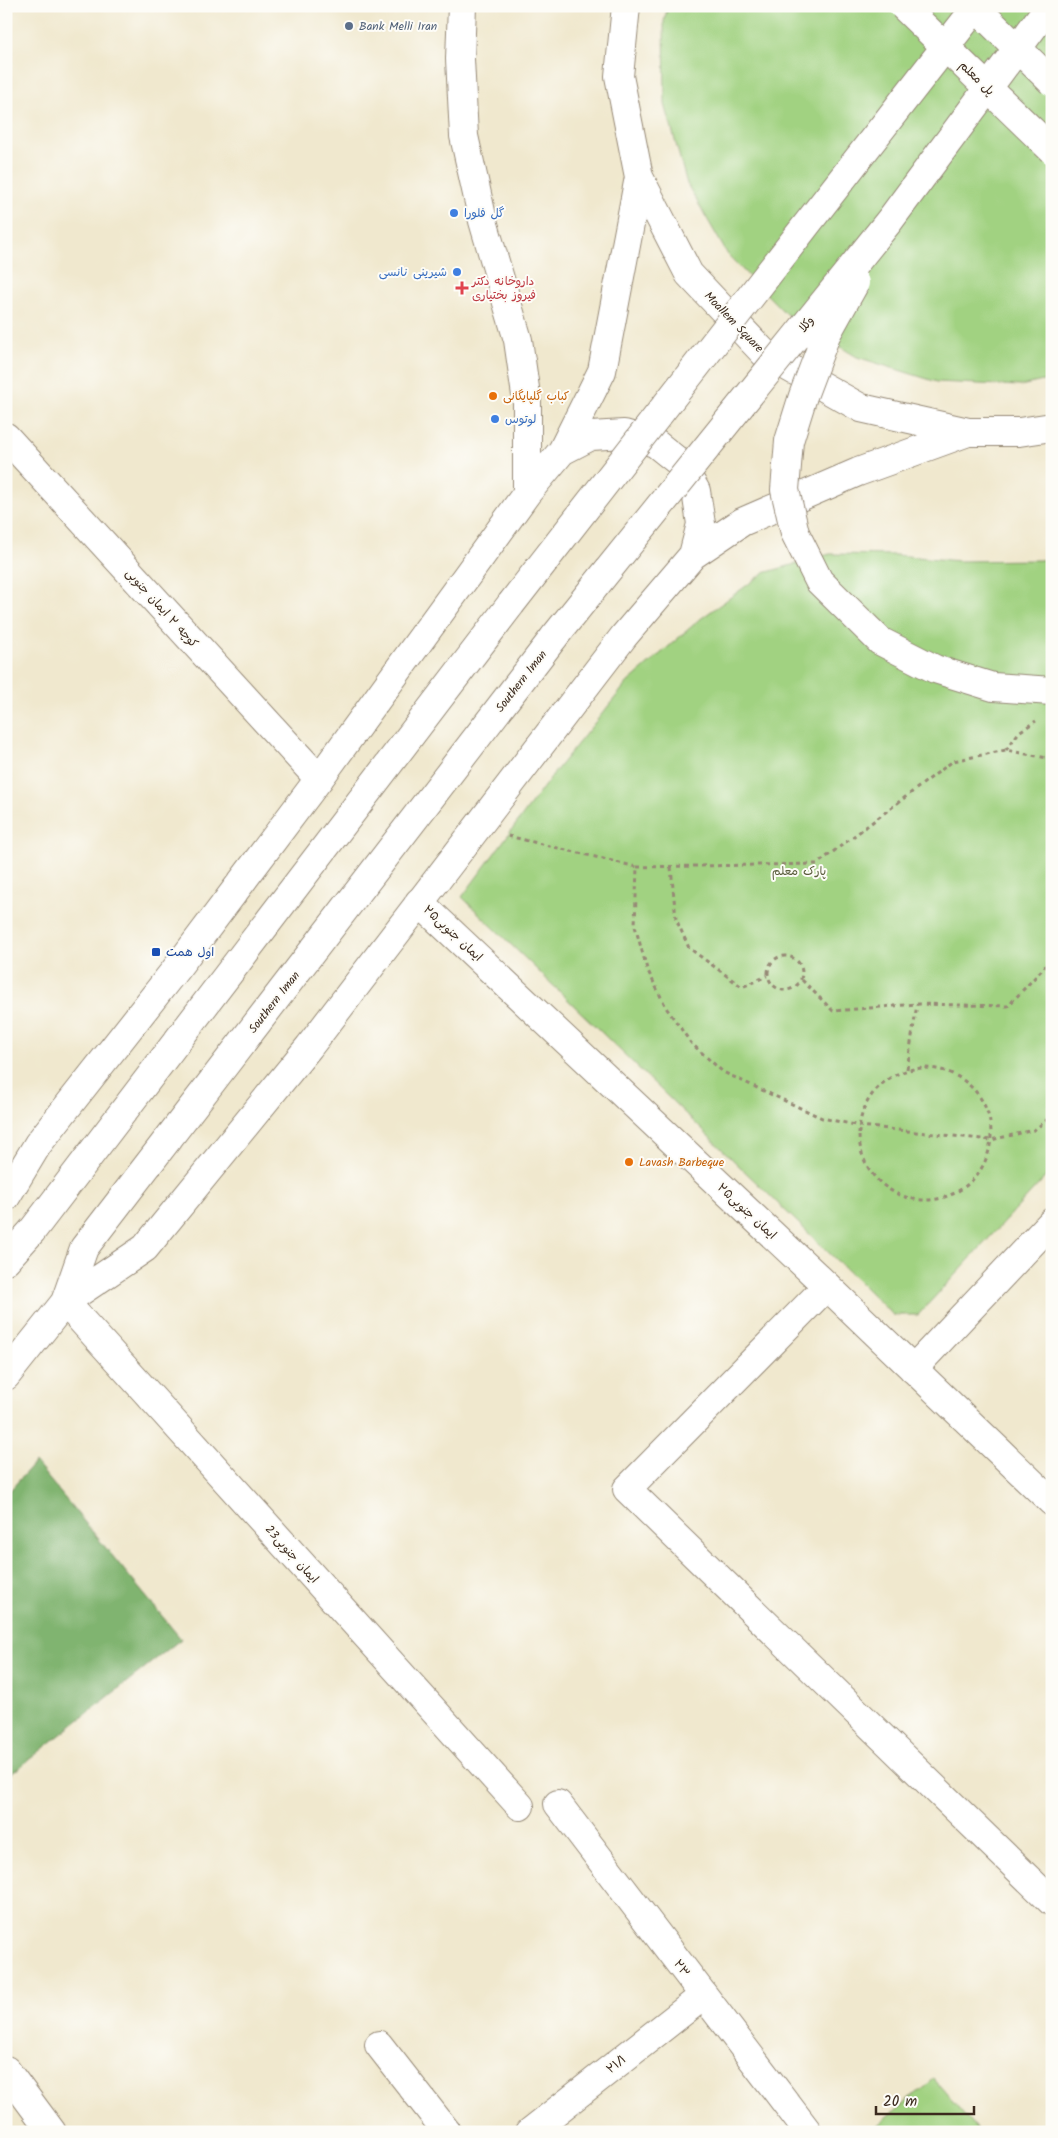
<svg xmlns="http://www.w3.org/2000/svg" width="1058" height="2138" viewBox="0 0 1058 2138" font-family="Kalam,'Playpen Sans Arabic',sans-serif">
<rect width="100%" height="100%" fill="#fdfcf7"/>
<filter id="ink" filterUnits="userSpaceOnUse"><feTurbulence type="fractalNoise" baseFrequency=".02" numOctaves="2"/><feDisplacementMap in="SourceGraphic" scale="10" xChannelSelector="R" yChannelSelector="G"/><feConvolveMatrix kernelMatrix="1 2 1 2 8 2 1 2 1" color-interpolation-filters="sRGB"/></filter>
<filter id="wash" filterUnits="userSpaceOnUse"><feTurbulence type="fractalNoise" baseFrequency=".0096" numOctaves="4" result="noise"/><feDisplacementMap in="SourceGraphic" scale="20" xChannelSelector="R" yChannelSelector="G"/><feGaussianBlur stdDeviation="1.12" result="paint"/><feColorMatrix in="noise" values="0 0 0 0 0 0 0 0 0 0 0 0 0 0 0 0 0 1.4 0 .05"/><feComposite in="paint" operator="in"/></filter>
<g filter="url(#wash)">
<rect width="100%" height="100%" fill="#f0e8ce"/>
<path fill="#a1d281" stroke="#6e7e50" d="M668,6H1052V379L1020,386L937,382L857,357L786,314L728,255L687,184L665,104L664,21Z
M830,554L896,555L959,561L1040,560L1052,558V1170L918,1315H893L462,897L554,773L627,683L699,620L764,573Z
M934,2079L979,2132H869Z"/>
<path fill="#80b46f" stroke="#5e6f46" d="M35,1462L181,1639L6,1778V1495Z"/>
</g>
<g filter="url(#ink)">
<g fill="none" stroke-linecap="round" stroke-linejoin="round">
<g stroke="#968976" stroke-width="30">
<path id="street" d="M6,437L319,779
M419,902L827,1286L1052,1502
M827,1286L627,1489L1052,1902
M65,1302L520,1806
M913,1369L1052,1222
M558,1804L808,2132
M379,2045L447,2132
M6,2070L52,2132
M530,2132L703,1996"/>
</g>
<g stroke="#968976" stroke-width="30">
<path id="primary" d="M462,6L460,59L464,136L483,221L518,340L527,402V493
M626,6L619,76L639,177L689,274L765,354L861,408L968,432H1019L1052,427
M562,451L591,436L624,434L655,443L680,463L696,491L701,524L693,555
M6,1197L38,1144L179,965L319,779L527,493L562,451L602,371L639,177
M6,1260L32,1231L511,604
M65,1302L145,1248L309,1047L624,636L693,555L742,522L858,472L968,432
M6,1376L65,1302L84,1248L555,636"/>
</g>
<path stroke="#968976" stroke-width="3" stroke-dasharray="4 4" stroke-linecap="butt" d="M1006,750L1019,732L1036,721
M508,836L637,867L635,926L647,969L667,1009L691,1043L723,1072L822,1118L860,1126L991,1140L1034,1130L1052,1116
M637,867L817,864L953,761L1006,750L1052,759
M671,867L676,919L689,948L742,987L767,976
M768 973a17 17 0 1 1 34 0a17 17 0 1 1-34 0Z
M802,980L833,1011L917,1004L1008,1006L1052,959
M859 1134a66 66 0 1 1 132 0a66 66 0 1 1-132 0Z
M907,1069L917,1004"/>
<use href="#street" stroke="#fff" stroke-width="28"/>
<use href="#primary" stroke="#fff" stroke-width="28"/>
<g stroke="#968976" stroke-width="30" stroke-linecap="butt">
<path id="primary-bridge" d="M903,6L1052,150
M974,6L1052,82
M855,283L826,335L803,396L789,441L785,490L795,533L819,581L880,641L935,669L993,687L1052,691
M511,604L977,6
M555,636L890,220L1049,6"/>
</g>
<use href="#primary-bridge" stroke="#fff" stroke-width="28"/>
</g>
</g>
<circle fill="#5c6f8a" stroke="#fdfcf7" stroke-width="2" cx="349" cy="26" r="5"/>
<g fill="#3f7fe0" stroke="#fdfcf7" stroke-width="2">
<circle cx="454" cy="213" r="5"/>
<circle cx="457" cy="272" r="5"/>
<circle cx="495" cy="419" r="5"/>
</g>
<path fill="#e0444e" stroke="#fdfcf7" stroke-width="2" d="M459.5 280.5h5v5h5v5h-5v5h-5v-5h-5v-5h5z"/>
<g fill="#e8710a" stroke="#fdfcf7" stroke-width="2">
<circle cx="493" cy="396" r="5"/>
<circle cx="629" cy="1162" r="5"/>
</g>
<rect fill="#1a4fb4" stroke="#fdfcf7" stroke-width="2" x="151" y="947" width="10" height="10" rx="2.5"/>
<g text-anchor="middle" stroke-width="4" stroke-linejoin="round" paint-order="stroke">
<g font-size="12" fill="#4e5e75" stroke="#fdfcf7" text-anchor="start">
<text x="359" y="30">Bank Melli Iran</text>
</g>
<g font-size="12" fill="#3b2a1e" stroke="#fdfcf7">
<text transform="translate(977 78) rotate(44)" y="4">پل معلم</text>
<text transform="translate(734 322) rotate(46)" y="4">Moallem Square</text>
<text transform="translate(806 324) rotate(-51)" y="4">وکلا</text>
<text transform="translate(162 608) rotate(48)" y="4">کوچه ۲ ایمان جنوبی</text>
<text transform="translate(521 681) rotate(-52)" y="4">Southern Iman</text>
<text transform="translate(453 933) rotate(43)" y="4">ایمان جنوبی۲۵</text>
<text transform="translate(274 1002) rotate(-52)" y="4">Southern Iman</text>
<text transform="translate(747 1211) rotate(43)" y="4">ایمان جنوبی۲۵</text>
<text transform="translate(292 1554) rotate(48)" y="4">23ایمان جنوبی</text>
<text transform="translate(682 1968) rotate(53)" y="4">۲۳</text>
<text transform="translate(616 2064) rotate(-38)" y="4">۲۱/۱</text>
</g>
<g font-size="12" fill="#366cbe" stroke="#fdfcf7" text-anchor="start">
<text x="464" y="217">گل فلورا</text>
<text x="447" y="276" text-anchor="end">شیرینی نانسی</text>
<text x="505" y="423">لوتوس</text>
</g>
<g font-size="12" fill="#be3a42" stroke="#fdfcf7" text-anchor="start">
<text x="472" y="285">داروخانه دکتر<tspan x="472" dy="14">فیروز بختیاری</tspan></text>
</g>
<g font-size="12" fill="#c56008" stroke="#fdfcf7" text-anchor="start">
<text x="503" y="400">کباب گلپایگانی</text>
<text x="639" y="1166">Lavash Barbeque</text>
</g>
<g font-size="12" fill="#5a5c3c" stroke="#fdfcf7">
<text x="799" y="875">پارک معلم</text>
</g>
<g font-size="12" fill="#164399" stroke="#fdfcf7" text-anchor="start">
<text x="166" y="956">اول همت</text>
</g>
</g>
<rect width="1058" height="2138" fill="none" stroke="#fdfcf7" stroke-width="25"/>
<path d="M876 2106v8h98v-8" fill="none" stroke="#3b2a1e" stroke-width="2.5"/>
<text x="883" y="2106" font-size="15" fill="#3b2a1e" stroke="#fdfcf7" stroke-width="4" paint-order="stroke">20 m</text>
</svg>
